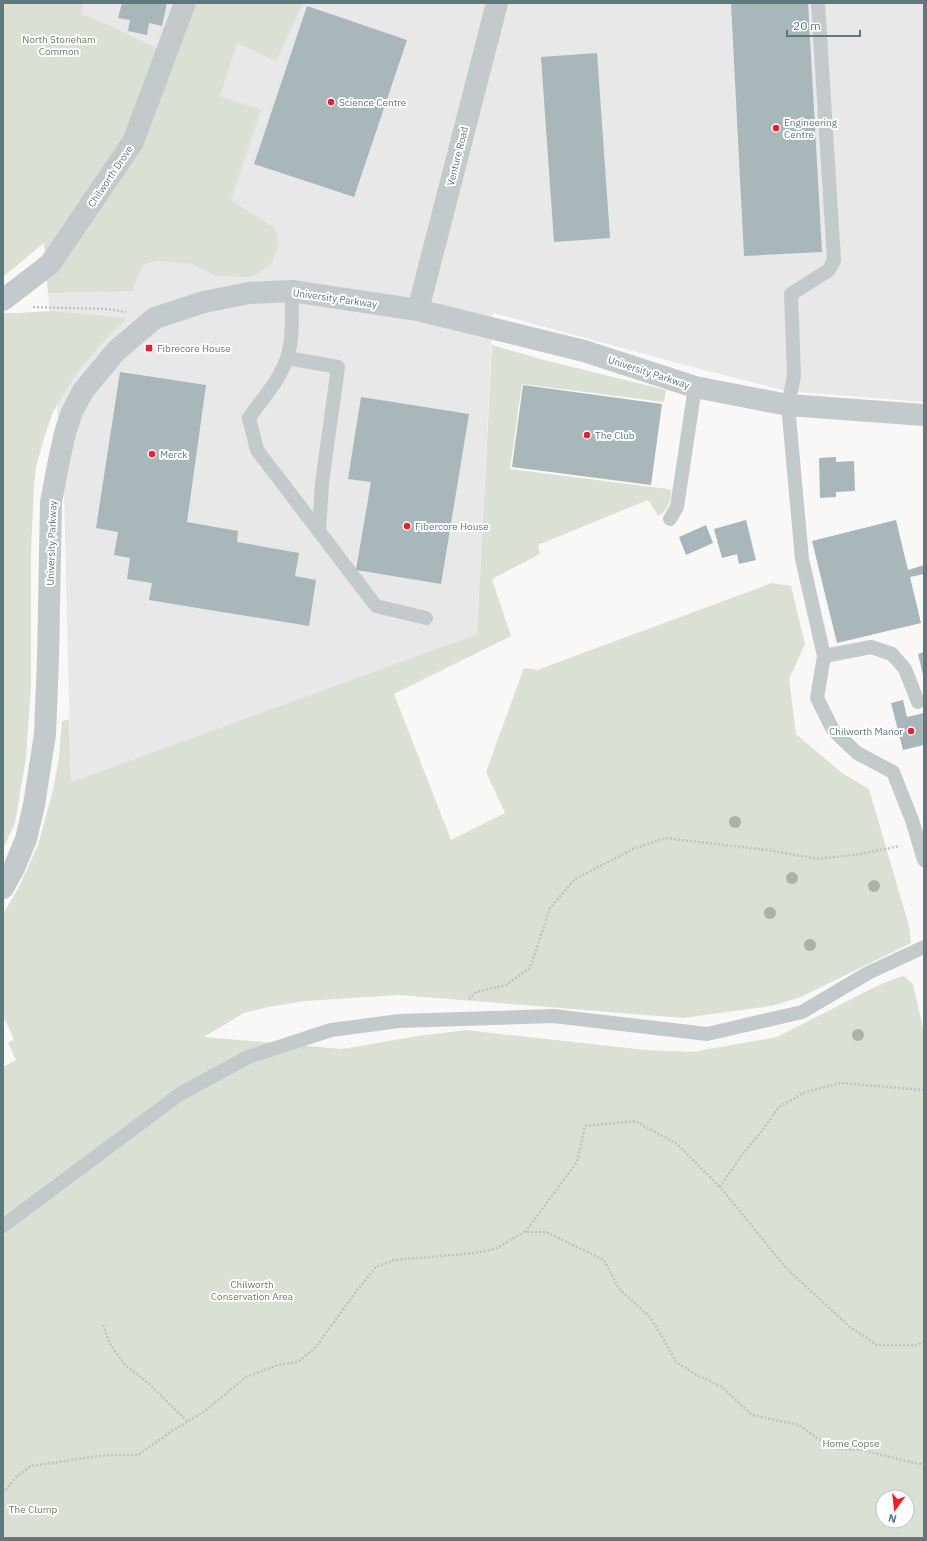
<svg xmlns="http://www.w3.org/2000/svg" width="927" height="1541" viewBox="0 0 927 1541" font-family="'IBM Plex Sans',sans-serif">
<rect width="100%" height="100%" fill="#f9f8f6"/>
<path fill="#e7e8e7" d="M84,3H924V402L787,391L681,364L493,313L477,634L71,782L64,496L41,203L107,24L82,14Z"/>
<path fill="#dbe0d4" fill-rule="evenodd" d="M3,3H84L82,14L107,24L158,49L173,3H303L276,61L237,43L220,96L261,110L231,200L275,228L279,243L271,264L252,277L215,276L192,264L157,261L145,264L139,272L132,291L48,293L44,243L3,277Z
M50,311L127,318L106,339L76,374L53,412L45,435L36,467L34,485L31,552V687L26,758L15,823L3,849V313H16Z
M492,345L544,360L666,390L664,402L522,384L510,469L668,489L671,490C672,501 667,512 658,516L648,500L538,545L540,554L492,579L511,636L394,694L451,840L505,813L486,772L524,668L537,670L772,583L791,586L805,644L789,679L796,734L842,773L869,789L909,926L911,943L801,997L771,1006L683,1018L399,995L305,1001L268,1007L244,1013L204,1037L342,1049L419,1036L465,1030L646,1050L693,1052L777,1037L873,988L891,980L904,976L913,984L924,1032V1538H3V1067L16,1060L8,1043L14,1039L3,1016V914L19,887L38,845L53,790L59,757L62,721L69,719L71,782L477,634ZM883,1497H907V1521H883Z"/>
<path fill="#a8b7b9" d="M122,3H167L162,26L149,23L147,35L128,31L130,20L118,18Z
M731,3H808L822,252L744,256Z
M307,6L407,40L354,197L254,164Z
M597,53L610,238L554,242L541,57Z
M120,372L206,385L187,522L238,531L237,542L299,553L295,576L316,580L309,626L149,600L152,583L127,579L130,558L114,555L118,532L96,528Z
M523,385L662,404L651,485L512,467Z
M361,397L469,414L441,584L356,570L371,482L348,479Z
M836,457V462L854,461L855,491L836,492V497L820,498L819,458Z
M746,520L756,560L739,564L737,554L722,558L714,529Z
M896,520L908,570L924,565V574L910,577L921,623L837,643L812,541Z
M706,525L713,543L686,555L679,537Z
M924,652V675H923L918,654Z
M903,700L907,717L924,713V745L903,750L891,703Z"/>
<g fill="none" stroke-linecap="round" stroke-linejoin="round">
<path stroke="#bec3c4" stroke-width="2.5" stroke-dasharray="2 2" stroke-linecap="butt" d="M33,307L106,309L126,312
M469,999L476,992L506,985L530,968L550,908L575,879L633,849L665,838L767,850L819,859L860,854L900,846
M924,1090L842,1083L805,1092L779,1107L761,1132L741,1156L720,1187L787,1269L850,1327L877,1345H916L924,1342
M525,1232L577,1162L585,1126L635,1121L677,1144L720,1187
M103,1325L110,1344L125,1365L148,1383L187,1421
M3,1493L16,1477L31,1466L106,1455H138L172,1431L205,1411L246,1377L278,1365L298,1362L315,1348L358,1289L376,1267L394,1260L476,1253L497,1248L524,1232H546L604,1260L619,1289L650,1317L664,1340L676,1362L695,1374L722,1387L752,1415L799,1425L817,1438L838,1449L861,1450L924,1465"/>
<path stroke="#c2cacb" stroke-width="14" d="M818,3L834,260L829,270L791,294L794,376L788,405L802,559L824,656L817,698L833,730L857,753L893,772L912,820L924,860
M292,291C291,313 294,337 287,358C280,380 262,399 249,418L257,450L376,606L426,618
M287,358L338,367L322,483L319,532
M670,519L677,507L695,387
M824,656L871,647L892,654L905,669L918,702
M3,1226L180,1094L248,1057L331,1030L399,1021L553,1016L707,1034L802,1012L868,973L924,947"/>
<path stroke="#c2cacb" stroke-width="22" d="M3,300L50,264L133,142L185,3
M418,310L497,3
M3,888L14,868L26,839L34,805L45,734L48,659L51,502L58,465L65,433L72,412L83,391L116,351L155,318L204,302L249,293L292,291L418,310L584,351L695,387L788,405L924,415"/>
</g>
<g fill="#acb3a4">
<circle cx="735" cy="822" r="6"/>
<circle cx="792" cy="878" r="6"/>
<circle cx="874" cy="886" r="6"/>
<circle cx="770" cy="913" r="6"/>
<circle cx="810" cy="945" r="6"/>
<circle cx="858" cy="1035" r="6"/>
</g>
<g fill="#f51a26" stroke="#fff" stroke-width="1.5">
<circle cx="331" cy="102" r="4"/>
<circle cx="776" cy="128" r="4"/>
<rect x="145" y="344" width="8" height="8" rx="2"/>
<circle cx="587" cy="435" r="4"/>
<circle cx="152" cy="454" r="4"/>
<circle cx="407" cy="526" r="4"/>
<circle cx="911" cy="731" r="4"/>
</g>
<g text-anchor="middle" stroke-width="4" stroke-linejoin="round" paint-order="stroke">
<g font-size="10" fill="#6d7b60" stroke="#fff">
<text x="59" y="43">North Stoneham<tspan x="59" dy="12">Common</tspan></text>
<text x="252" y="1288">Chilworth<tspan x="252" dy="12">Conservation Area</tspan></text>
<text x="851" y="1447">Home Copse</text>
<text x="33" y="1513">The Clump</text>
</g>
<g font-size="10" fill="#5d797e" stroke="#fff" text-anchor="start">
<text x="339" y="106">Science Centre</text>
<text x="784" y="126">Engineering<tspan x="784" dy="12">Centre</tspan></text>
<text x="157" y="352">Fibrecore House</text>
<text x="595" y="439">The Club</text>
<text x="160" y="458">Merck</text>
<text x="415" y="530">Fibercore House</text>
<text x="903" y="735" text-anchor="end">Chilworth Manor</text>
</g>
<g font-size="10" fill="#5d797e" stroke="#fff">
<text transform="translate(457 156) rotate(-76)" y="4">Venture Road</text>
<text transform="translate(110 176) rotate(-56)" y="4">Chilworth Drove</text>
<text transform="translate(335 298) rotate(8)" y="4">University Parkway</text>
<text transform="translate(649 372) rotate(18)" y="4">University Parkway</text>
<text transform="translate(51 543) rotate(-88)" y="4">University Parkway</text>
</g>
</g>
<rect width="927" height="1541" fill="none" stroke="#5d797e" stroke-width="8"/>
<g transform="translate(895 1509) rotate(195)"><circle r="19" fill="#ffffff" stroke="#bec9cb"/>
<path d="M0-3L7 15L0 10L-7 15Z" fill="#f51a26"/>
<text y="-6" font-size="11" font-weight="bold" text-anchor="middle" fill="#5d797e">N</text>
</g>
<path d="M787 30v6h73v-6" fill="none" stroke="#5d797e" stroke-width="2"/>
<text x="793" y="30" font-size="12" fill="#5d797e" stroke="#ffffff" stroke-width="3" paint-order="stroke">20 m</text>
</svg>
